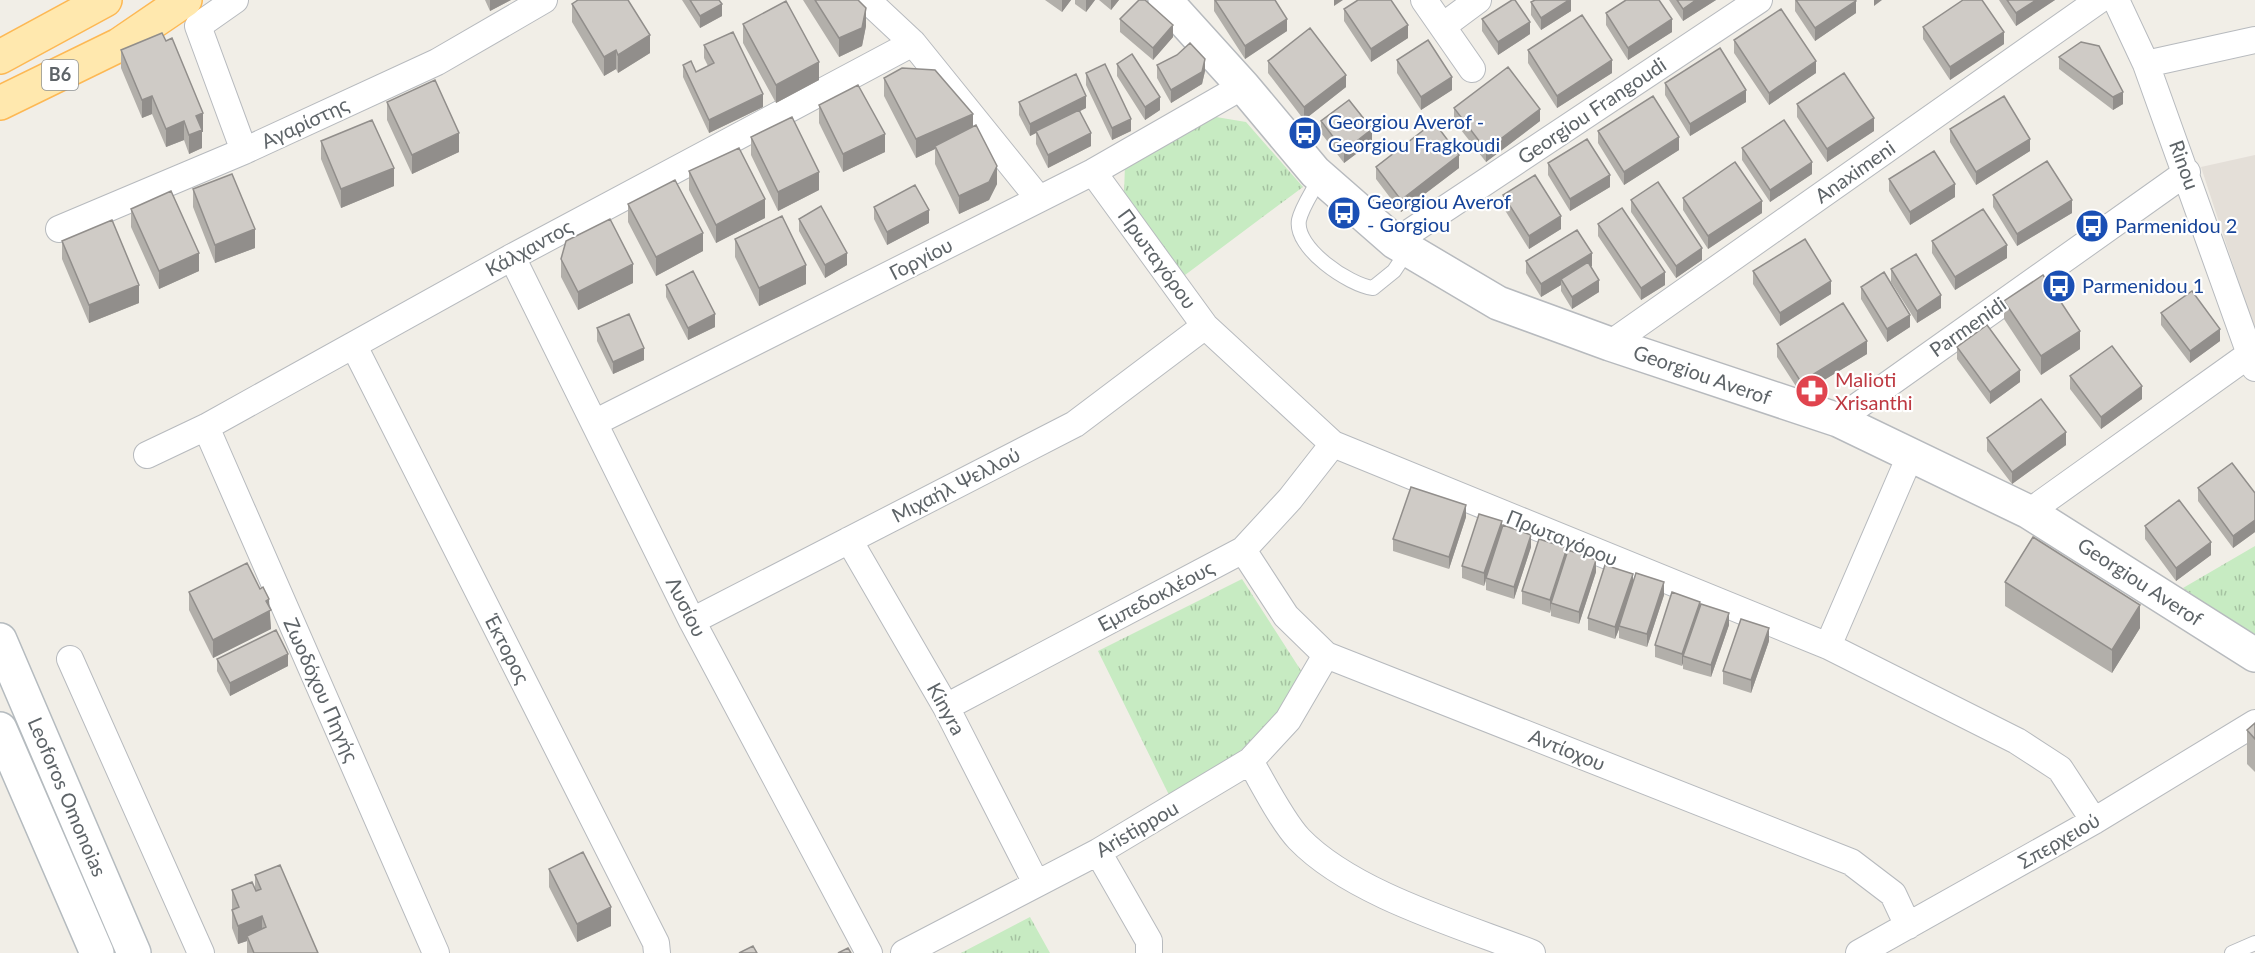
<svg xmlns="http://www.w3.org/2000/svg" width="2255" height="953" viewBox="0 0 2255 953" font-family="Lato,sans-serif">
<defs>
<pattern id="park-tufts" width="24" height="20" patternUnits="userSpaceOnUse" patternTransform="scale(1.5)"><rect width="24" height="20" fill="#c7ebc2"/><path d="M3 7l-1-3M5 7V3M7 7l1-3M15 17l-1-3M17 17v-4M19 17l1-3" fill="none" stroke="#a5c2a1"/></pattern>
</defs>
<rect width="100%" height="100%" fill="#f1eee7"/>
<path fill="#e4dfd8" d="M2255,155V332L2201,167Z"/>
<path fill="url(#park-tufts)" d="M1216,117L1246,122L1303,187L1181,278L1124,194L1125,164Z
M2255,546V639L2183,588Z
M1242,579L1309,683L1227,764L1172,801L1098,651Z
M1030,917L1050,953H961Z"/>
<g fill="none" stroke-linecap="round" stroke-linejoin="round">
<g stroke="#b7babe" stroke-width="16">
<path id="service" d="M1320,177C1314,190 1302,206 1299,220C1294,248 1349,285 1373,288L1394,271L1408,250
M2232,953L2255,943"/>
</g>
<g stroke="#b7babe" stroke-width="28">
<path id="minor" d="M235,0L198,26L244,151
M867,0L913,43L1039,199
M1424,0L1472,69
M2116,0L2146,64L2255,368
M1443,26L1478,0
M2146,64L2255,40
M1093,172L1205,326L1333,444L1828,646L2017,741L2060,769L2094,821
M59,229L244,151L437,62L544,0
M1395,242L1759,0
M512,257L692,621L869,953
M1610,344L2099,0
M354,346L656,943L657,953
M1838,420L2187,172
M594,423L1093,172L1243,86
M206,427L436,953
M147,455L206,427L512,257L913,43
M2029,512L2250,354
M849,540L946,707L1036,883
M1243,550L1286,616L1326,655L1851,862L1893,894L1908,926
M692,621L1075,424L1205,326
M1828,646L1910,456
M70,659L201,953
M946,707L1243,550L1290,499L1333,444
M1250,761C1263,783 1282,821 1299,839C1352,894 1460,925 1532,953
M1098,852L1149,941V953
M904,953L1098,852L1250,761L1288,720L1326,655
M1859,953L2094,821L2255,723"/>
</g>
<g stroke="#b7babe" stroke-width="36">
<path id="tertiary" d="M1165,0L1243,86L1315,172L1395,242L1498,303L1610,344L1838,420L2029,512L2255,655"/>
</g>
<g stroke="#b5bbbf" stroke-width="36">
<path id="secondary" d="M0,640L134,953
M0,729L97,953"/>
</g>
<g stroke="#fdb854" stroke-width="36">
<path id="primary" d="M0,57L105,0
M0,103L119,45L185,0"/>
</g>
<use href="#service" stroke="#fff" stroke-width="14"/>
<use href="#minor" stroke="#fff" stroke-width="26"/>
<use href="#tertiary" stroke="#fff" stroke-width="33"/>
<use href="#secondary" stroke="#fff" stroke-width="33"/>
<use href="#primary" stroke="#ffe8ae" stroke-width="33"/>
</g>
<path fill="#b2afaa" d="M485,0H511L490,11Z
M682,0H719L722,16L700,28Z
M803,0H858L866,26L862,46L839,57Z
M1045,0H1071L1062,12Z
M1075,0H1095L1086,12L1075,4Z
M1099,0H1119L1111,10Z
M1214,0H1275L1287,31L1245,59L1214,11Z
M1571,0V11L1541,30L1531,15V2Z
M1669,0H1716L1683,21Z
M1795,0H1855L1856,13L1815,41L1795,11Z
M1999,0H2055L2016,26Z
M572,4L650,53L618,73L616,69L604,76L572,22Z
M1344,9L1408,38L1371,62L1344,21Z
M1606,13L1672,32L1628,60L1606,25Z
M1120,19L1173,37L1153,60L1120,32Z
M1482,19L1530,34L1498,55L1482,31Z
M743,24L819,80L776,103L743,43Z
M1923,27L2004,44L1950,80L1923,39Z
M1734,40L1816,73L1769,105L1734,53Z
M704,45L763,107L709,133L683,77V65L696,72L708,66L704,58Z
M121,50L203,132H202V148L189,154L184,140L166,147L152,114L142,118L121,68Z
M1528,50L1612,73L1557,108L1528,63Z
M1177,55L1205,71L1202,84L1171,103L1157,78V65Z
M2059,57L2123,104L2113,110L2059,69Z
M1397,60L1452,90L1421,110L1397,73Z
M1268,61L1346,87L1304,120L1268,73Z
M1117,64L1160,110L1145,120L1117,76Z
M1086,73L1131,131L1112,140L1086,85Z
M884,78L973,127L997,184L989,200L959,214L935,164V149L916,158L884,96Z
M1665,83L1746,102L1690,136L1665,95Z
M387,102L459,152L412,174L387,120Z
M1019,102L1086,108L1080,111L1091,146L1048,168L1036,144V133L1030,136L1019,115Z
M1797,104L1874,131L1827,162L1797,117Z
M819,105L885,152L843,172L819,123Z
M1454,108L1540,121L1486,162L1454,121Z
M1321,121L1372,142L1344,163L1321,133Z
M1950,129L2030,151L1976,185L1950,142Z
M1598,131L1679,150L1624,185L1598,143Z
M751,137L819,190L778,211L751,155Z
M321,141L394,186L341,208L321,159Z
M1742,148L1812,174L1770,202L1742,160Z
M1548,163L1610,187L1570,211L1548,175Z
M1376,167L1459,168L1401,212L1376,179Z
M689,171L765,218L716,243L689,190Z
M1889,179L1955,197L1910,225L1889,191Z
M193,189L255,248L215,263L193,207Z
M1503,195L1561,229L1529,249L1503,207Z
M1993,195L2072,213L2017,246L1993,207Z
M1683,198L1762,213L1708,249L1683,210Z
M1631,200L1702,260L1676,278L1631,212Z
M628,204L703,251L656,276L628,222Z
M874,207L929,223L887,245L874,219Z
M131,209L199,271L159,289L131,227Z
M799,219L847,265L825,278L799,231Z
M1598,224L1665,285L1641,300L1598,236Z
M735,239L806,284L759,306L735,257Z
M62,241L139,303L89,323L62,259Z
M1932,241L2007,258L1955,290L1932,253Z
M561,259L633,283L578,310L561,277Z
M1526,261L1592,266H1591L1599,292L1572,309L1561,291V285L1541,297L1526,273Z
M1891,269L1941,308L1917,323L1891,282Z
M1753,271L1831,294L1780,326L1753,284Z
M666,285L715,327L688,340L666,297Z
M1861,287L1910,327L1887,342L1861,299Z
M2004,301L2080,349L2041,375L2004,319Z
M2161,313L2220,341L2190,363L2161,325Z
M597,328L644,360L613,374L597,341Z
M1777,344L1867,354L1801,394L1777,357Z
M1957,347L2020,382L1990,404L1957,359Z
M2070,376L2142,399L2101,429L2070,389Z
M1987,438L2066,445L2012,484L1987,451Z
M2198,488L2255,493V532L2233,548L2198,501Z
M1466,517L1449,569L1393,551V539Z
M2145,526L2211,555L2176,581L2145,539Z
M1502,528L1531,547L1514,599L1486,590V581L1484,586L1462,578V566Z
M1567,553L1596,572L1579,624L1551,616V609L1550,613L1522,604V591Z
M2005,582L2140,628L2112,673L2005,606Z
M1633,583L1664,595L1647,647L1619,638V629L1615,639L1588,630V618Z
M260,589L269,608L271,629L213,658L189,610V592Z
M1700,607L1729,625L1711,677L1683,669V663L1682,666L1655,657V645Z
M1769,641L1751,693L1723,684V671Z
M217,659L288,666L230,696L217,671Z
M2255,723V772L2247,764V730Z
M549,869L611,926L577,942L549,887Z
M255,875L318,953H247V941L238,944L232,928V890H255Z"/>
<path fill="#918e8b" d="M490,0H511L490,11Z
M1062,0H1071L1062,12Z
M1086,0H1095L1086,12Z
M1111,0H1119L1111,10Z
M1334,0H1343L1334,6Z
M1569,0H1571V11L1541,30V18Z
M1696,0H1716L1683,21V9Z
M1874,0H1882L1874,6Z
M2036,0H2055L2016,26V13Z
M1856,1V13L1815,41V28Z
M722,4V16L700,28V16Z
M866,8V26L862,46L839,57V38Z
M1287,19V31L1245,59V46Z
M1672,19V32L1628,60V48Z
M1530,22V34L1498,55V42Z
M1173,25V37L1153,60V48Z
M1408,25V38L1371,62V49Z
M2004,32V44L1950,80V67Z
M650,35V53L618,73V55Z
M616,50V69L604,76V57Z
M1205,59V71L1202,84L1171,103V90Z
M1612,60V73L1557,108V96Z
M1816,61V73L1769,105V93Z
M819,62V80L776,103V85Z
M1346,75V87L1304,120V107Z
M1452,77V90L1421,110V97Z
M1746,90V102L1690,136V124Z
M2123,92V104L2113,110V97Z
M763,94V107L709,133V120Z
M152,96V114L142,118V100Z
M1086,96V108L1037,133L1036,131V133L1030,136V124Z
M1160,97V110L1145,120V107Z
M1540,109V121L1486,162V150Z
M203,113V132H202V148L189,154V135L196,116Z
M973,114V132L935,146V149L916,158V139Z
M1874,118V131L1827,162V149Z
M1131,119V131L1112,140V128Z
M184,121V140L166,147V129Z
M1372,129V142L1344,163V151Z
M459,133V152L412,174V155Z
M1091,133V146L1048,168V155Z
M885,134V152L843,172V154Z
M1679,137V150L1624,185V172Z
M2030,139V151L1976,185V172Z
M1459,155V168L1401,212V200Z
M1812,162V174L1770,202V190Z
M997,166V184L989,200L959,214V196Z
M394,168V186L341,208V189Z
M819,172V190L778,211V192Z
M1610,175V187L1570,211V199Z
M1955,184V197L1910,225V212Z
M765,199V218L716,243V225Z
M2072,200V213L2017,246V234Z
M1762,201V213L1708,249V236Z
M929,210V223L887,245V232Z
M1561,216V229L1529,249V236Z
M255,229V248L215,263V245Z
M703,233V251L656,276V257Z
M2007,245V258L1955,290V277Z
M1702,248V260L1676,278V266Z
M199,253V271L159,289V271Z
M847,253V265L825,278V265Z
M1592,253V266L1563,283L1561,279V285L1541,297V284Z
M633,264V283L578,310V292Z
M806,265V284L759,306V288Z
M1665,272V285L1641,300V288Z
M1599,280V292L1572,309V297Z
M1831,281V294L1780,326V313Z
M139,285V303L89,323V305Z
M1941,295V308L1917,323V311Z
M715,314V327L688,340V328Z
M1910,315V327L1887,342V329Z
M2220,329V341L2190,363V351Z
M2080,331V349L2041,375V356Z
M1867,341V354L1801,394V382Z
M644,348V360L613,374V362Z
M2020,370V382L1990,404V392Z
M2142,386V399L2101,429V417Z
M2066,432V445L2012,484V472Z
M1466,505V517L1449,569V557Z
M2255,520V532L2233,548V536Z
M1502,521V534L1486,578L1484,586V573Z
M1531,535V547L1514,599V587Z
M2211,542V555L2176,581V568Z
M1567,548V560L1551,603L1550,613V600Z
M1596,560V572L1579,624V612Z
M1633,574V587L1619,626V629L1615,639V627Z
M1664,582V595L1647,647V634Z
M269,599L271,629L213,658V640L266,601Z
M1700,602V614L1683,656V663L1682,666V654Z
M2140,605V628L2112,673V650Z
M1729,613V625L1711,677V665Z
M1769,628V641L1751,693V680Z
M288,654V666L230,696V683Z
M611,907V926L577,942V924Z
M262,916V934L247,936V941L238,944V926Z"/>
<path fill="#cfcbc6" stroke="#918e8b" stroke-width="1.5" d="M578,0H628L650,35L618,55L616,50L604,57L572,4Z
M690,0H719L722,4L700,16Z
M815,0H858L866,8L862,28L839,38Z
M1139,0H1145L1173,25L1153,48L1120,19Z
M1215,0H1275L1287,19L1245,46Z
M1358,0H1391L1408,25L1371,49L1344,9Z
M1512,0H1515L1530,22L1498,42L1482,19Z
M1535,0H1569L1541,18L1531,2Z
M1626,0H1659L1672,19L1628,48L1606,13Z
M1677,0H1696L1683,9Z
M1796,0H1855L1856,1L1815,28Z
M1963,0H1982L2004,32L1950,67L1923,27Z
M2007,0H2036L2016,13Z
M786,1L819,62L776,85L743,24Z
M1781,9L1816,61L1769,93L1734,40Z
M1582,15L1612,60L1557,96L1528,50Z
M1310,28L1346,75L1304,107L1268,61Z
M733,32L763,94L709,120L683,65L691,61L696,72L714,63L704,45Z
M162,33L166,41L172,38L203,113L196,116L202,130L189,135L184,121L166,129L152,96L142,100L121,50Z
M1428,40L1452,77L1421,97L1397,60Z
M2081,42L2099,46L2123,92L2113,97L2059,57Z
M1190,43L1205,59L1202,72L1171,90L1157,65L1177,55Z
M1720,48L1746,90L1690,124L1665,83Z
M1132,54L1160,97L1145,107L1117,64Z
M1105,64L1131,119L1112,128L1086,73Z
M1508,67L1540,109L1486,150L1454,108Z
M902,68L935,70L973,114L916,139L884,78Z
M1844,73L1874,118L1827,149L1797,104Z
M1076,74L1086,96L1030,124L1019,102Z
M435,80L459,133L412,155L387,102Z
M858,85L885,134L843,154L819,105Z
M1653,96L1679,137L1624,172L1598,131Z
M2004,96L2030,139L1976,172L1950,129Z
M1349,100L1372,129L1344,151L1321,121Z
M1079,110L1091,133L1048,155L1036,131Z
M792,117L819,172L778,192L751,137Z
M372,120L394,168L341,189L321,141Z
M1784,120L1812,162L1770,190L1742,148Z
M1434,122L1459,155L1401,200L1376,167Z
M976,125L997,166L989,182L959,196L935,146Z
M1587,139L1610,175L1570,199L1548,163Z
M739,148L765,199L716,225L689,171Z
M1934,151L1955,184L1910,212L1889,179Z
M2047,161L2072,200L2017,234L1993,195Z
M1735,162L1762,201L1708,236L1683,198Z
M232,174L255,229L215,245L193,189Z
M1535,175L1561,216L1529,236L1503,195Z
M675,180L703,233L656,257L628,204Z
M1658,182L1702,248L1676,266L1631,200Z
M915,185L929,210L887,232L874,207Z
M171,191L199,253L159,271L131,209Z
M821,206L847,253L825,265L799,219Z
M1622,208L1665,272L1641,288L1598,224Z
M1983,209L2007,245L1955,277L1932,241Z
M782,216L806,265L759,288L735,239Z
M610,219L633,264L578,292L561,259L566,241Z
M112,220L139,285L89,305L62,241Z
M1577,230L1592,253L1541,284L1526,261Z
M1805,239L1831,281L1780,313L1753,271Z
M1916,254L1941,295L1917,311L1891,269Z
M1588,262L1599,280L1572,297L1561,279Z
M693,271L715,314L688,328L666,285Z
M1884,272L1910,315L1887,329L1861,287Z
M2043,275L2080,331L2041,356L2004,301Z
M2192,291L2220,329L2190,351L2161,313Z
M1843,303L1867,341L1801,382L1777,344Z
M629,314L644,348L613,362L597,328Z
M1987,325L2020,370L1990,392L1957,347Z
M2112,346L2142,386L2101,417L2070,376Z
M2041,399L2066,432L2012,472L1987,438Z
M2232,463L2255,493V520L2233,536L2198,488Z
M1411,487L1466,505L1449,557L1393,539Z
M2179,500L2211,542L2176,568L2145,526Z
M1479,514L1502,521L1484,573L1462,566Z
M1503,525L1531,535L1514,587L1486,578Z
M2033,537L2140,605L2112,650L2005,582Z
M1539,539L1567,548L1550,600L1522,591Z
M1568,550L1596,560L1579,612L1551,603Z
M247,563L260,589L263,587L269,599L266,601L271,610L213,640L189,592Z
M1605,565L1633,574L1615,627L1588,618Z
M1636,573L1664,582L1647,634L1619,626Z
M1672,592L1700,602L1682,654L1655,645Z
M1701,604L1729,613L1711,665L1683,656Z
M1741,619L1769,628L1751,680L1723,671Z
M276,630L288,654L230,683L217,659Z
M2255,723V739L2247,730Z
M583,852L611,907L577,924L549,869Z
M280,865L318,953H254L247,936L266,927L262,916L238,926L232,910L239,907L232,890L252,882L256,891L261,889L255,875Z
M753,946L757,953H739Z
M848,948L851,953H838Z"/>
<defs>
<g id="bus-disc" transform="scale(1.725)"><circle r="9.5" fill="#1a4fb4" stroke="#fff"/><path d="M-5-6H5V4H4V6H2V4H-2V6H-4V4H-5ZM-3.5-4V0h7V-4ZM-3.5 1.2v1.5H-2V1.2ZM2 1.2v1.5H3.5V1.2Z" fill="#fff"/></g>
<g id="pharmacy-disc" transform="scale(1.725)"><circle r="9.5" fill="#e0444e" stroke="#fff"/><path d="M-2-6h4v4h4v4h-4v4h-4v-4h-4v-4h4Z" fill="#fff"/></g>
</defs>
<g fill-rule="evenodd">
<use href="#bus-disc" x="1305" y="133"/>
<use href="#bus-disc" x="1344" y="213"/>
<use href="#bus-disc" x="2092" y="226"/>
<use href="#bus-disc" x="2059" y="286"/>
<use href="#pharmacy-disc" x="1812" y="391"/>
</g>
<g text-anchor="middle" stroke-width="4.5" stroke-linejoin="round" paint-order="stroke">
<rect fill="#fff" stroke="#8e9295" stroke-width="1.5" x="42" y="60" width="36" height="30" rx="4.5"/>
<g font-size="18" font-weight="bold" fill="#5e6468">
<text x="60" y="81">B6</text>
</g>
<g font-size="20" fill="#5e6468" stroke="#fff">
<text transform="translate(1592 111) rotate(-34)" y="7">Georgiou Frangoudi</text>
<text transform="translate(305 123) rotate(-25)" y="7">Αγαρίστης</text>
<text transform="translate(2184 165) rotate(70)" y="7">Rinou</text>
<text transform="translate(1855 172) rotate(-35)" y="7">Anaximeni</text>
<text transform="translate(529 248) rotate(-29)" y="7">Κάλχαντος</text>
<text transform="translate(921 259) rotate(-27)" y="7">Γοργίου</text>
<text transform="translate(1157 259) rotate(54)" y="7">Πρωταγόρου</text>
<text transform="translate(1968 327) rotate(-35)" y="7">Parmenidi</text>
<text transform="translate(1702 375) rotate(19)" y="7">Georgiou Averof</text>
<text transform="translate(956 485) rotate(-27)" y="7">Μιχαήλ Ψελλού</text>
<text transform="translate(1562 538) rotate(22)" y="7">Πρωταγόρου</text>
<text transform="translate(2140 582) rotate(33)" y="7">Georgiou Averof</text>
<text transform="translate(1156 596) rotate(-28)" y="7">Εμπεδοκλέους</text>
<text transform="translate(686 607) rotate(63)" y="7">Λυσίου</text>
<text transform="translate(507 649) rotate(63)" y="7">Έκτορος</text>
<text transform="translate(321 690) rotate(66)" y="7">Ζωοδόχου Πηγής</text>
<text transform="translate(946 709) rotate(61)" y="7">Kinyra</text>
<text transform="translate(1567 750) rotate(22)" y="7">Αντίοχου</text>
<text transform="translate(67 797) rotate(67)" y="7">Leoforos Omonoias</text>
<text transform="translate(1137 829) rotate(-30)" y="7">Aristippou</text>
<text transform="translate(2059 841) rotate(-30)" y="7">Σπερχειού</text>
</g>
<g font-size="20" fill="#164399" stroke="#fff" text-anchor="start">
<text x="1328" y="129">Georgiou Averof -<tspan x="1328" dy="23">Georgiou Fragkoudi</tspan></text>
<text x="1367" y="209">Georgiou Averof<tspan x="1367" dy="23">- Gorgiou</tspan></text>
<text x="2115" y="233">Parmenidou 2</text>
<text x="2082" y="293">Parmenidou 1</text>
</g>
<g font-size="20" fill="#be3a42" stroke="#fff" text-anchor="start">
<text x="1835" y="387">Malioti<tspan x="1835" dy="23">Xrisanthi</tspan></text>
</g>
</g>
</svg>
